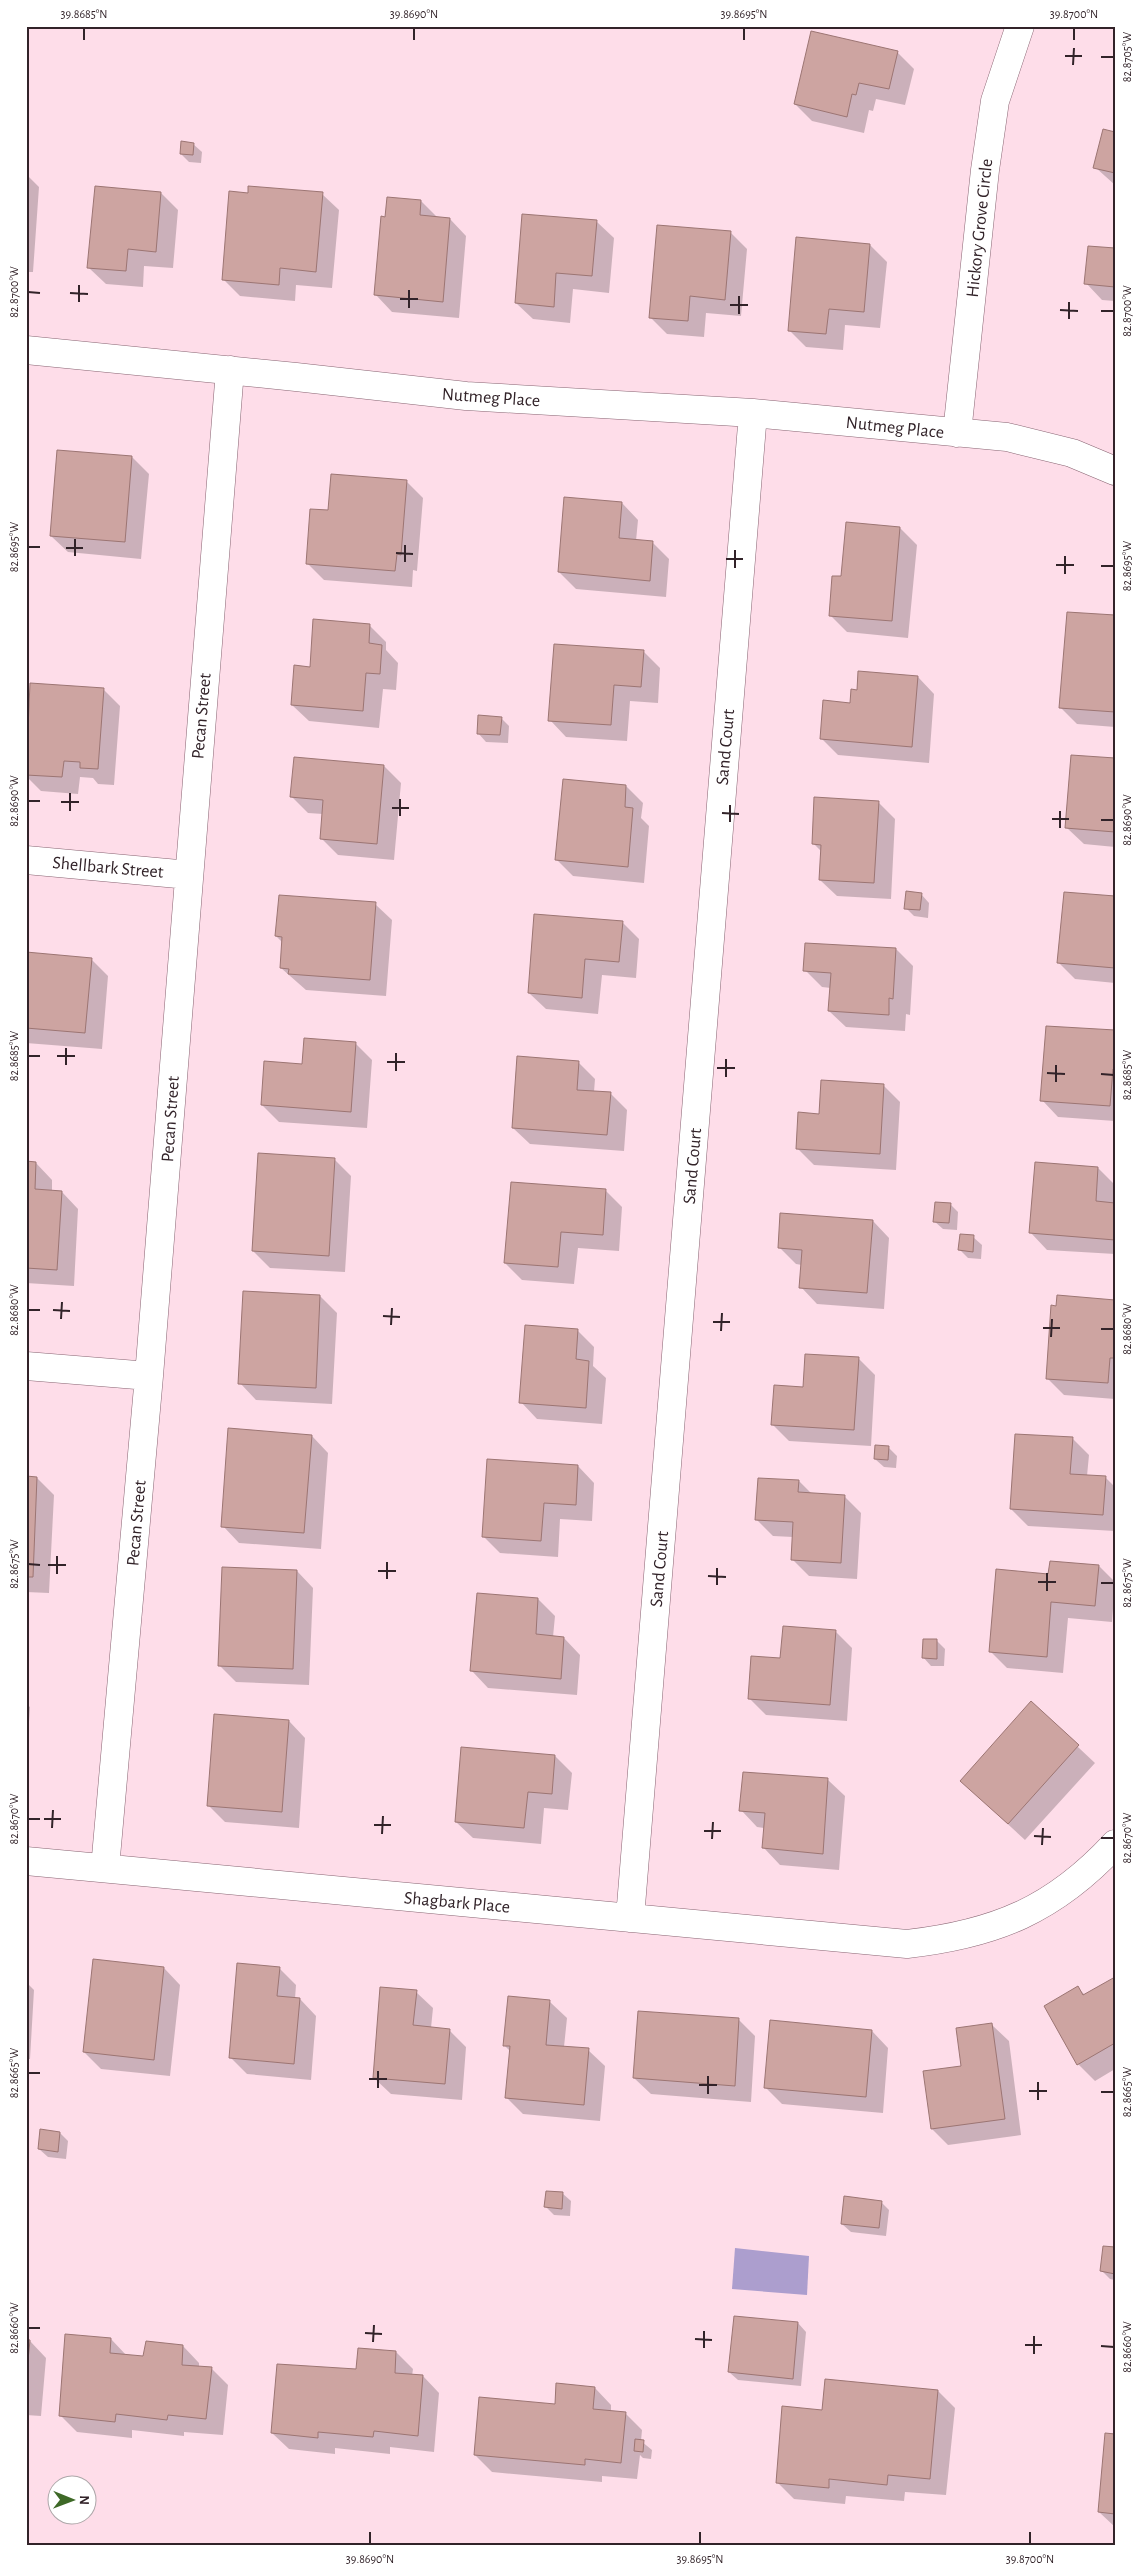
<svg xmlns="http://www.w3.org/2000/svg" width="1141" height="2572" viewBox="0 0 1141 2572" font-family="'Alegreya Sans',sans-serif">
<rect width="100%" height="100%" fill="#fedde9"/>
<path fill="#ac9ece" d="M735,2248L809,2256L807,2295L732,2289Z"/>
<path fill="#0003" d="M897,52L914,69L905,105L876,99L873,111L869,110L864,133L812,121L795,104Z
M1115,133V185L1095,167Z
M193,144L202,152L201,163L189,162L181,154Z
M26,174L39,187L33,272H26Z
M161,193L178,210L173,268L144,266L143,287L106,284L89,268Z
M322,194L339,210L332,288L296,285L295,301L240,296L223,279Z
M421,201L438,218L450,219L466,236L459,318L392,312L376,295L387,218Z
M597,222L614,238L609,293L573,289L570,323L533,319L516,303Z
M730,232L747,249L741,316L706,313L704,337L667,334L650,317Z
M870,245L887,262L880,328L845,325L843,350L806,347L789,330Z
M1115,249V301L1102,300L1086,283Z
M132,457L149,474L141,559L68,552L51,536Z
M406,481L423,498L417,571L413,570L412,587L324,580L307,563L329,512Z
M622,503L638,520L636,541L653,543L669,559L666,597L576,589L559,572Z
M900,528L917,545L908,638L847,632L830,615L843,578Z
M1115,617V727L1077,724L1060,707Z
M369,625L386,642V650L398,663L396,690L383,689L379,728L309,721L292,705L311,668Z
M643,651L660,668L658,703L630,701L627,741L566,737L550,720Z
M918,677L934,694L929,763L838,755L821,738L851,704L858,691Z
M31,684L103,689L120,706L114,785L98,784L93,778L80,777L78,794L41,791L26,776Z
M501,718L509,726L508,743L486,742L478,733Z
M295,758L384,766L401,783L394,860L338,855L321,838L323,814L308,813L291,796Z
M1115,759V847L1084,844L1067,828Z
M626,786L643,803L641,818L649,826L644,883L573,876L556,859Z
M879,803L895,819L891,899L837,896L820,880L822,852L813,843Z
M921,894L929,903L928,918L914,916L906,908Z
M1115,898V983L1075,979L1058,962Z
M375,904L392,920L386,996L306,990L281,968L283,943L276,936Z
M622,922L639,939L636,978L602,975L598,1014L546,1009L529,993Z
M896,949L913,966L910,1015L906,1014L905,1031L846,1027L829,1011L831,988L822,987L805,970Z
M26,953L91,959L108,976L102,1049L26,1043Z
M1115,1032V1121L1058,1117L1042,1100Z
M355,1043L372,1060L367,1128L279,1122L262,1105Z
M578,1062L595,1079L594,1092L610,1093L627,1110L624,1151L530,1144L513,1128Z
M883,1085L900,1102L896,1170L814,1165L797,1148Z
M334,1159L351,1176L345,1272L270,1268L253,1251Z
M26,1163H36L52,1180V1191L62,1192L78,1209L74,1286L26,1283Z
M1036,1164L1098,1168L1115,1185V1254L1047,1250L1031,1233Z
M606,1191L622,1207L619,1251L578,1248L574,1284L522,1280L505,1263Z
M950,1204L958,1212L957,1230L943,1229L934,1221Z
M873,1221L889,1238L884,1309L817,1304L801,1287L802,1265L796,1264L779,1247Z
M973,1237L982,1245L981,1259L968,1258L960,1250Z
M320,1296L337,1313L332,1404L256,1400L240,1383Z
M1115,1301V1399L1064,1395L1047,1378Z
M577,1330L594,1347L593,1366L606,1378L602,1424L537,1419L521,1402Z
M858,1358L875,1375L871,1446L789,1441L772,1424L805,1388Z
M312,1436L328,1453L321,1549L239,1543L223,1526Z
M1072,1438L1089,1455L1087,1476L1105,1477L1115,1487V1531L1028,1526L1011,1509Z
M888,1447L897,1456L896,1468L884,1467L875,1459Z
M578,1466L594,1483L592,1521L560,1519L558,1557L500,1553L483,1536Z
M26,1472L29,1478H37L54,1495L49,1593L26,1592Z
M799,1481L812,1494L844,1496L861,1513L857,1579L809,1576L792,1559L793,1537L773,1536L756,1519Z
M1051,1562L1099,1566L1115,1582L1112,1622L1068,1618L1063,1673L1007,1668L990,1651L1050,1575Z
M297,1571L313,1588L309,1685L236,1682L219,1665Z
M538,1599L555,1616L553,1637L564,1638L580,1655L577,1695L488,1688L472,1671Z
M836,1632L852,1648L847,1721L766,1715L749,1698L781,1660Z
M937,1641L945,1649L944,1666H931L923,1657Z
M1031,1703L1095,1763L1025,1840L961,1781Z
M26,1704L30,1707L26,1766Z
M289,1721L305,1738L299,1828L225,1822L208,1805Z
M555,1756L572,1773L568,1810L544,1808L541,1844L473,1838L456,1822Z
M828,1780L845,1796L839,1870L780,1865L764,1848L765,1828L757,1827L741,1810Z
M164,1968L180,1985L170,2076L101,2069L84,2052Z
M279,1968L296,1985L295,1999H300L316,2016L311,2080L247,2074L230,2057Z
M1115,1978V2069L1095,2081L1078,2064V1988L1085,1995Z
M26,1982L34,1990L30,2059H26Z
M416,1992L433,2008L431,2028L449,2030L466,2047L462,2100L391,2094L374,2078Z
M509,1997L550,2002L567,2018L564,2047L588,2050L605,2066L600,2121L523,2114L506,2097L511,2052L504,2045Z
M738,2019L755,2036L751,2102L651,2094L634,2078Z
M992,2025L1009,2041L1021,2135L948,2145L932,2129L963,2067Z
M872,2031L888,2048L883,2113L782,2104L765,2087Z
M60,2133L68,2141L66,2159L48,2157L39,2149Z
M562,2193L571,2201L570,2216L554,2215L546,2207Z
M881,2202L889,2210L886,2236L851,2232L842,2224Z
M1115,2249V2280L1110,2279L1102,2271Z
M798,2323L806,2332L801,2386L738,2380L729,2372Z
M111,2339L127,2356L145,2357L183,2346L199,2363V2367L211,2368L228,2385L223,2435L184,2432V2436L132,2430V2438L77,2432L60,2415Z
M26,2341H30L46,2358L41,2416L26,2415Z
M396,2352L413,2369L412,2376H423L439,2393L434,2452L390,2447V2454L335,2448V2454L289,2449L272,2433L358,2371Z
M826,2380L938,2391L955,2408L946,2495L905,2492L904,2501L846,2496L845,2504L794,2499L777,2482L823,2411Z
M595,2388L611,2405V2412L625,2413L642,2430L641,2441L652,2450L651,2459L643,2458L640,2455L637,2479L602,2476V2482L492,2472L475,2455L556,2405Z
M1115,2436V2527L1099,2512Z"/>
<path fill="#cda4a1" stroke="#9c7573" d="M811,31L898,51L889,89L859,83L856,95L852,94L847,117L794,104Z
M1103,129L1115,132V173L1093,168Z
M181,141L194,143L193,155L180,154Z
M95,186L161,192L156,252L128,249L126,271L87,268Z
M248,186L323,192L316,272L280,268L279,285L222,280L229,191L248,193Z
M387,197L421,200L420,215L450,218L443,302L374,295L381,216L385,217Z
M522,214L597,220L592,276L556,273L554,307L515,303Z
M657,225L731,231L725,300L690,296L688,321L649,318Z
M796,237L870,244L864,312L829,309L826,334L788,331Z
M1088,246L1115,248V287L1084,284Z
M57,450L132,456L125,542L50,536Z
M331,474L407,480L401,555L397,554L395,571L306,564L310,509L328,510Z
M564,497L622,502L619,538L653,541L650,581L558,572Z
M846,522L900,527L892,621L829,616L832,576H841Z
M1067,612L1115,615V712L1059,708Z
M313,619L370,624L369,643L382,645L380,674L366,673L363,711L291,705L294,665L310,667Z
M554,644L644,650L641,687L614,685L611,725L548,721Z
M858,671L918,676L912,747L820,739L823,700L850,703L851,689L857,690Z
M30,683L104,688L98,769L80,768V762L64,761L62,777L26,775Z
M478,715L502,717L500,735L477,734Z
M1071,755L1115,758V832L1065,828Z
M294,757L384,765L377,844L320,839L323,800L290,797Z
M563,779L626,785L625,807L633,808L628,867L555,860Z
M814,797L879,801L874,883L819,880L821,845L812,844Z
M906,891L922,893L920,910L904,909Z
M1064,892L1115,896V968L1057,963Z
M279,895L376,902L370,980L288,974L289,969L280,968L282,937L275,936Z
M534,914L623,921L619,962L585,959L582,998L528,993Z
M805,943L896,948L893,999L889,998V1015L828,1011L831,973L803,971Z
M26,952L92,958L85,1033L26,1028Z
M1046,1026L1115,1030V1069H1113L1110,1106L1040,1101Z
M304,1038L356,1042L351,1112L261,1105L264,1061L302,1064Z
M517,1056L579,1061L577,1090L611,1092L607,1135L512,1128Z
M821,1080L884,1084L880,1154L796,1149L798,1112L819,1114Z
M258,1153L335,1158L329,1256L252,1251Z
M26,1161L36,1162L35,1189L62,1191L57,1270L26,1268Z
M1035,1162L1098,1167L1096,1201L1115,1203V1240L1029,1233Z
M511,1182L606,1189L603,1235L561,1232L558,1267L504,1263Z
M935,1202L951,1203L949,1223L933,1222Z
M780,1213L873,1220L867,1293L799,1288L802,1250L778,1248Z
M960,1234L974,1235L973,1252L958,1250Z
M243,1291L320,1295L316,1388L238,1384Z
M1057,1295L1115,1300V1358H1110L1108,1383L1046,1379L1051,1305L1056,1306Z
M525,1325L578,1329L576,1359L589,1361L586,1408L519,1403Z
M805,1354L859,1357L854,1430L771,1425L774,1385L803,1387Z
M228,1428L312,1435L304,1533L221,1527Z
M1015,1434L1073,1437L1070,1474L1106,1476L1103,1515L1010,1509Z
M875,1445L889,1446L888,1460L874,1459Z
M487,1459L578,1465L576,1505L544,1503L541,1541L482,1537Z
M26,1476L37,1477L33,1577H26Z
M758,1478L799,1480L798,1492L845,1495L841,1563L791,1560L793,1522L755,1520Z
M1050,1561L1099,1565L1095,1606L1051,1602L1047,1657L989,1652L996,1569L1048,1574Z
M222,1567L297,1570L293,1669L218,1666Z
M477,1593L538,1598L536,1634L564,1637L561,1679L470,1671Z
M783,1626L836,1630L830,1705L748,1699L751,1656L780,1658Z
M923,1639H937V1659L922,1658Z
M1031,1701L1079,1745L1008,1824L960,1781Z
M214,1714L289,1720L282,1812L207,1806Z
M461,1747L555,1755L552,1794L528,1792L524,1828L455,1822Z
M743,1772L828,1778L823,1854L762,1848L765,1813L739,1811Z
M93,1959L164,1967L154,2060L83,2052Z
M237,1963L280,1967L277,1996L300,1998L294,2064L229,2058Z
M1115,1977V2043L1077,2065L1044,2006L1078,1986L1083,1995Z
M380,1987L417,1990L413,2025L450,2029L445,2084L373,2078Z
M508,1996L550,2000L546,2045L589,2048L584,2105L505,2098L510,2046H503Z
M638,2011L739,2018L735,2086L633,2078Z
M770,2020L872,2030L866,2097L764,2088Z
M992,2023L1005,2119L931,2129L923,2071L961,2066L956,2028Z
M40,2129L60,2132L58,2152L38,2149Z
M546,2191L563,2192L562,2209L544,2207Z
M844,2196L882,2201L879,2228L841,2224Z
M1103,2246L1115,2247V2274L1100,2271Z
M734,2316L798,2322L793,2379L728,2372Z
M65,2334L111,2338L110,2353L143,2356L146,2341L183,2345L182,2365L212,2367L206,2419L168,2415L167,2420L116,2414L115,2422L59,2416Z
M26,2339L30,2340L26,2381Z
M358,2348L396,2351L395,2373L423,2375L418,2436L374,2431L373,2437L318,2432V2438L271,2433L277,2364L356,2369Z
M825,2379L938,2390L930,2479L888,2475L887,2485L829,2479V2488L776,2483L782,2406L822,2410Z
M556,2383L595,2387L593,2409L626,2412L621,2463L585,2459V2465L474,2455L479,2397L555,2404Z
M1105,2433L1115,2434V2514L1098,2512Z
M635,2439L644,2440L643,2452L634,2451Z"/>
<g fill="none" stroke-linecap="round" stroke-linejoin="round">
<g stroke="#886472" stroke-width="29">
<path id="minor" d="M26,350L296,377L466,396L753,413L1007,437L1072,453L1115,471
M957,433L985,170L995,101L1020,26
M26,860L189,875
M26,1366L149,1376
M26,1861L907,1944C995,1934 1054,1910 1115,1844
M105,1868L149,1376L230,370
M630,1918L753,413"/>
</g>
<use href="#minor" stroke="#fff" stroke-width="28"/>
</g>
<path fill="none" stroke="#322329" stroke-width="2" d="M84,40V28M414,40V28M744,40V28M1074,40V28M1065,56H1082M1101,57H1114M1073,65L1074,48M28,292L40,293M70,293L88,294M400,299H418M79,302V285M730,305H748M409,308V290M1060,310L1078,311M1101,311H1114M739,314V296M1069,319V302M28,547H40M66,548H83M396,553L413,554M75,556V539M726,559H743M405,562V545M1056,565H1074M1101,566H1114M735,568V550M1065,574V556M28,801H40M61,802H79M392,808H409M70,811V793M722,813L739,814M400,816V799M1052,819H1069M1101,820H1114M730,822V805M1060,828V811M28,1056H40M57,1056H75M387,1062H405M66,1065V1048M717,1068H735M396,1071V1053M1047,1073L1065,1074M1101,1074L1114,1075M726,1077V1059M1056,1082V1065M28,1310H40M53,1310L70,1311M383,1316L400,1317M61,1319L62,1302M713,1322H730M391,1325L392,1308M1043,1328H1060M1101,1329H1114M721,1331L722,1313M1051,1337L1052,1319M28,1564L40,1565M48,1565H66M378,1571H396M57,1574V1556M708,1576L726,1577M387,1579V1562M1038,1582H1056M1101,1583H1114M717,1585V1568M1047,1591V1573M28,1819H40M44,1819H61M374,1825H391M52,1828L53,1810M704,1831H721M382,1834L383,1816M1034,1836L1051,1837M1101,1838H1114M712,1839L713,1822M1042,1845L1043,1828M28,2073H40M369,2079H387M699,2085H717M378,2088V2071M1029,2091H1047M1101,2092H1114M708,2094V2076M1038,2100V2082M28,2328H40M365,2333L382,2334M695,2339L712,2340M373,2342L374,2325M1025,2345H1042M1101,2346L1114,2347M704,2348V2331M1034,2354V2336M370,2544V2532M700,2544V2532M1030,2544V2532"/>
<g text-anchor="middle" stroke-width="5" stroke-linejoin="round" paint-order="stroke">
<g font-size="18" fill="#322329" stroke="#fff">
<text transform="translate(979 228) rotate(-84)" y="6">Hickory Grove Circle</text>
<text transform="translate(491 397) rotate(4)" y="6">Nutmeg Place</text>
<text transform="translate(895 427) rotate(6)" y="6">Nutmeg Place</text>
<text transform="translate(201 716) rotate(-85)" y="6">Pecan Street</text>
<text transform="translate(725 747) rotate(-85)" y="6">Sand Court</text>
<text transform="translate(108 867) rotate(5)" y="6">Shellbark Street</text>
<text transform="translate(170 1119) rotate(-86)" y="6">Pecan Street</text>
<text transform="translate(692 1166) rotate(-85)" y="6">Sand Court</text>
<text transform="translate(136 1523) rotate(-85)" y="6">Pecan Street</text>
<text transform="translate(659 1569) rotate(-85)" y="6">Sand Court</text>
<text transform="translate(457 1902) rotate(5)" y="6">Shagbark Place</text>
</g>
</g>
<rect width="1141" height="2572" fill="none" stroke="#ffffff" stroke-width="55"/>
<g transform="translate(72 2500) rotate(91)"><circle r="24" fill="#ffffff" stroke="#ada7a9"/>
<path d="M0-4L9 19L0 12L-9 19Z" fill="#3e6927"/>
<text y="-8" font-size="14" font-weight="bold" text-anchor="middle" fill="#322329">N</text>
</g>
<rect x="28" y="28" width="1086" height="2516" fill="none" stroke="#322329" stroke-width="2"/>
<g font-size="12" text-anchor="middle" fill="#322329">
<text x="84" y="18">39.8685°N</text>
<text x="414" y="18">39.8690°N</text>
<text x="744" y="18">39.8695°N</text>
<text x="1074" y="18">39.8700°N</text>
<text transform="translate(1127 57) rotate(-90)" y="4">82.8705°W</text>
<text transform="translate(14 292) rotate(-90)" y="4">82.8700°W</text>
<text transform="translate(1127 311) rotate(-90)" y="4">82.8700°W</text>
<text transform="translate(14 547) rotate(-90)" y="4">82.8695°W</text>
<text transform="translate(1127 566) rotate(-90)" y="4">82.8695°W</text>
<text transform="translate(14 801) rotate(-90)" y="4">82.8690°W</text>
<text transform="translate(1127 820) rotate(-90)" y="4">82.8690°W</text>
<text transform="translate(14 1056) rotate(-90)" y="4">82.8685°W</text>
<text transform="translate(1127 1075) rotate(-90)" y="4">82.8685°W</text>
<text transform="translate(14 1310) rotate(-90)" y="4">82.8680°W</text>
<text transform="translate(1127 1329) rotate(-90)" y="4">82.8680°W</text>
<text transform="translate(14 1564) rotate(-90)" y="4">82.8675°W</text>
<text transform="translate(1127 1583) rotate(-90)" y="4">82.8675°W</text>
<text transform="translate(14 1819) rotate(-90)" y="4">82.8670°W</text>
<text transform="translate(1127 1838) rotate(-90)" y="4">82.8670°W</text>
<text transform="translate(14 2073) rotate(-90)" y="4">82.8665°W</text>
<text transform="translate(1127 2092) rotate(-90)" y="4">82.8665°W</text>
<text transform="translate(14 2328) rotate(-90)" y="4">82.8660°W</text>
<text transform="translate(1127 2347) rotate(-90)" y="4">82.8660°W</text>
<text x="370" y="2563">39.8690°N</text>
<text x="700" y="2563">39.8695°N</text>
<text x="1030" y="2563">39.8700°N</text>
</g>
</svg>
